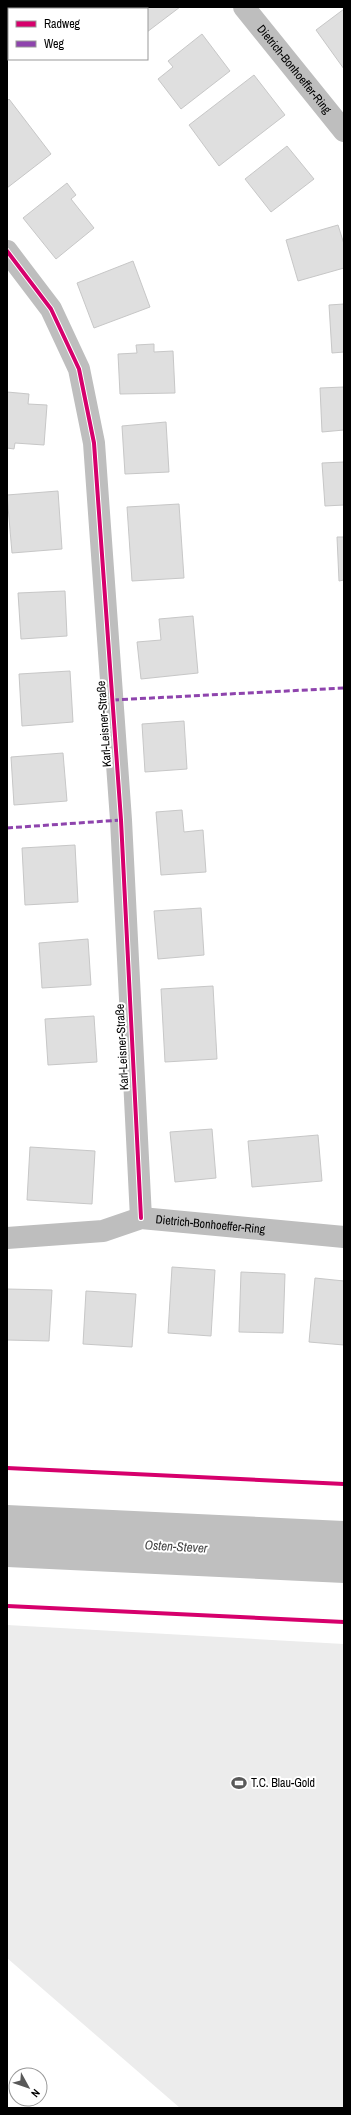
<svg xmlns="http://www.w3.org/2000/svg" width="351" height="2115" viewBox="0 0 351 2115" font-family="'Archivo Narrow',sans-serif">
<rect width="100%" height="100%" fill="#fff"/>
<path fill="#ececec" d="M7,1625L344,1644V2108H180L7,1958Z"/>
<path fill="#bfbfbf" d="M7,1505L344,1521V1583L7,1567Z"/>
<path fill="#dfdfdf" stroke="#c7c7c7" d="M106,7H180L147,32V9H104Z
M344,9V69L316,30Z
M202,34L230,71L181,109L158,79L173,67L168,61Z
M254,75L285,115L219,166L189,125Z
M9,99L51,154L7,188V101Z
M287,146L314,179L271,212L245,179Z
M67,183L76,195L71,199L94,228L56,259L23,218Z
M338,225L344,244V268L298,281L286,240Z
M133,261L150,307L94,328L77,283Z
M344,304V352L332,353L329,305Z
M154,344V352L173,351L175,393L120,394L118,354L137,353L136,345Z
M344,387V430L322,432L320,388Z
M7,392L29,394L28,404L47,405L44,445L15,443L14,449L7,448Z
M166,422L169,472L125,474L122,426Z
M344,462V505L325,506L322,463Z
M58,491L62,549L12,553L7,495Z
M179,504L184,578L132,581L127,507Z
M337,537H344V580L339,581Z
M65,591L67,636L21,639L18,593Z
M193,616L198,673L141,679L137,642L161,640L159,619Z
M70,671L73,722L22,726L19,674Z
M184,721L187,769L145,772L142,724Z
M63,753L67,801L14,805L11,757Z
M182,810L184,832L203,830L206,872L161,875L156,812Z
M75,845L78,902L25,905L22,848Z
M201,908L204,955L158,959L154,911Z
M88,939L91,985L42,988L39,943Z
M213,986L217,1059L165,1062L161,989Z
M94,1016L97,1062L48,1065L45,1019Z
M212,1129L216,1178L175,1182L170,1132Z
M318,1135L322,1181L252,1187L248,1141Z
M30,1147L95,1151L92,1204L27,1200Z
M172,1267L215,1270L211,1336L168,1333Z
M241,1272L285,1274L283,1333L239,1332Z
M315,1278L344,1281V1345L309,1342Z
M7,1289L52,1290L49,1341L7,1340Z
M86,1291L136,1294L132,1347L83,1344Z"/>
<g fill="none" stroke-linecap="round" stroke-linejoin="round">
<g stroke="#bebebe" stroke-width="22">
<path id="s1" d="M244,7L344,131"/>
<path d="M7,251L51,309L79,369L94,443L121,820L141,1218"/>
<path id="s2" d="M7,1238L103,1231L141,1218L344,1237"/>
</g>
<path stroke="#8e44ad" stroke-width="3" stroke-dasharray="6 3" stroke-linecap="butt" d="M113,700L344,688
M7,828L121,820"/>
<g stroke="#fff" stroke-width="6">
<path id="cycleway" d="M7,251L51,309L79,369L94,443L121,820L141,1218
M7,1468L344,1484
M7,1606L344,1622"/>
</g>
<use href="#cycleway" stroke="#d6006c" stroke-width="4"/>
</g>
<defs>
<g id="stadium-bare" transform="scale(1.2)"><path d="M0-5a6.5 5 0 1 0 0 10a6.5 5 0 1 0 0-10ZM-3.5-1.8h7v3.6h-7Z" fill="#595959" stroke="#fff" stroke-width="2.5" paint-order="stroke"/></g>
</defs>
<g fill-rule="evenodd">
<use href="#stadium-bare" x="239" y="1783"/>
</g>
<g text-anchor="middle" stroke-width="4" stroke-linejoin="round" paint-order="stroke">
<g font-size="12" fill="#000" stroke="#fff">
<text dy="4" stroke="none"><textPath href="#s1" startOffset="80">Dietrich-Bonhoeffer-Ring</textPath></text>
<text transform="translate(104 724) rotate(-94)" y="4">Karl-Leisner-Straße</text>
<text transform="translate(122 1047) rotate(-93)" y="4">Karl-Leisner-Straße</text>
<text dy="4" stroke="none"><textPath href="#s2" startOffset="206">Dietrich-Bonhoeffer-Ring</textPath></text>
</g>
<g font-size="12" fill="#000" stroke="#fff" text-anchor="start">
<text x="251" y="1787">T.C. Blau-Gold</text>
</g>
<g font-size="13" font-style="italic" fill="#444" stroke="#fff">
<text transform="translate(176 1546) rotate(3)" y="5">Osten-Stever</text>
</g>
</g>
<rect width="351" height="2115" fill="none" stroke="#000000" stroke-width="16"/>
<rect x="8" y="8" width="140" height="52" fill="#ffffff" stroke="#999999"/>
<rect x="16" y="21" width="20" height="6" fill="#d6006c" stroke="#999999"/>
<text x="44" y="28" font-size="12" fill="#000000">Radweg</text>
<rect x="16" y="41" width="20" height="6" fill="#8e44ad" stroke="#999999"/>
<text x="44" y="48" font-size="12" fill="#000000">Weg</text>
<g transform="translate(28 2087) rotate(130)"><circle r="19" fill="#ffffff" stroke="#999999"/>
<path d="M0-3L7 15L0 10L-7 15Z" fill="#595959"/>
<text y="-6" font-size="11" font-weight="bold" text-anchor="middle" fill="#000000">N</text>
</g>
</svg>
